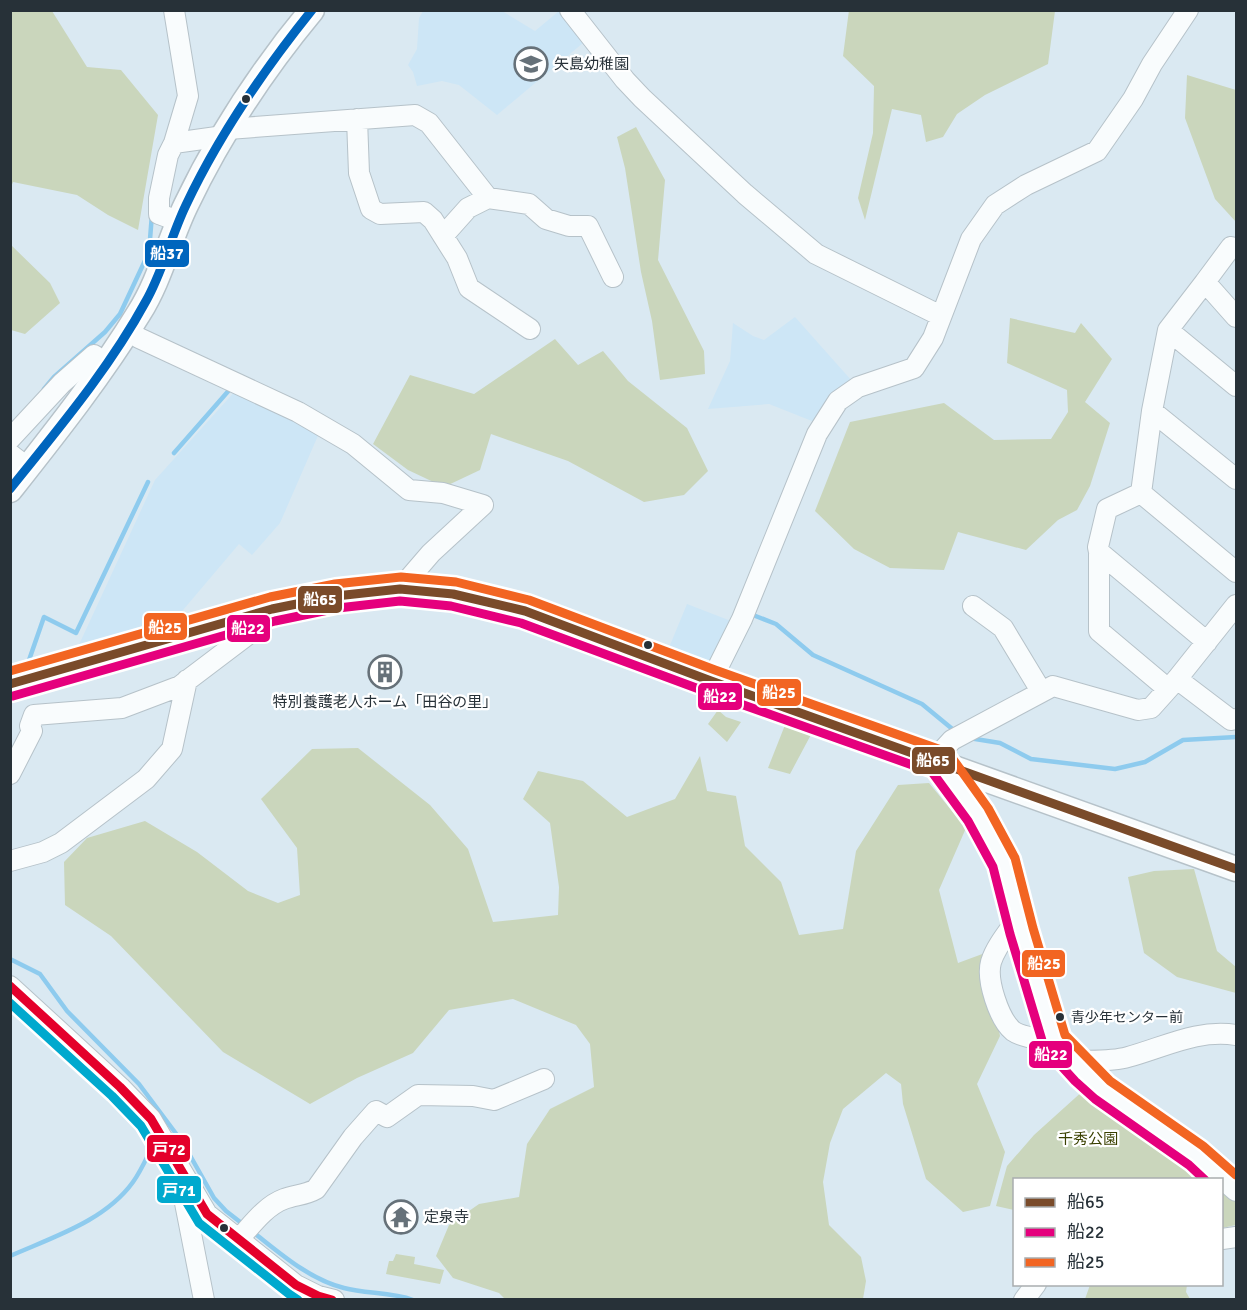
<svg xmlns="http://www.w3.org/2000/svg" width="1247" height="1310" viewBox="0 0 1247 1310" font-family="Signika,'Noto Sans JP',sans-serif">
<rect width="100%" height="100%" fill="#dae9f2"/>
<path fill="#cde6f6" d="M423,11H502L535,31L559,11H563L583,37V43L497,115L459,85L442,81L417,86L413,72L408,65L417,49L419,18Z
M795,317L852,381L817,423L769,404L708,409L730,361L733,323L753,336L764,340Z
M237,389L320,431L280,523L252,555L239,544L178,616L160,620V627L126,638L77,649L155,480Z
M687,604L731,621L709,665L668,650Z"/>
<path fill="#cad6bc" d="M11,10L52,11L87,67L121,70L158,115L138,230L108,215L77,195L13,182L11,187Z
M849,10L1055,11L1048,64L985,95L957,114L943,137L926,142L921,115L892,109L865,220L858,198L873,133L874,86L843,56Z
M1187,75L1236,90V222L1215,199L1185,118Z
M636,127L665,180L658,260L704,351L705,374L660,380L652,321L641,272L625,168L617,137Z
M10,244L50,283L60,303L25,334L11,330Z
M1010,318L1075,333L1081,323L1112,359L1085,402L1110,423L1090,486L1077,510L1058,520L1026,550L958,532L944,570L890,568L854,549L815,511L850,422L944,403L994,440L1051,439L1068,412L1067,390L1007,363Z
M555,339L578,365L603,351L628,381L687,428L708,471L684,495L644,502L568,461L491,434L480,470L444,487L408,470L373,444L410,375L474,394Z
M718,710L726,717L741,722L727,742L708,724Z
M787,720L814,729L790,774L768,768Z
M358,748L430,805L468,849L493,922L558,915L559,887L550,823L523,799L538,771L583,781L627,817L675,799L700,756L707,791L736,796L745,846L781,882L799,935L843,929L856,851L898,785L929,783L966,828L939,890L958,963L985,953L1000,1036L977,1084L1005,1152L990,1206L963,1212L926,1179L903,1104L901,1084L886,1073L843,1109L830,1143L823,1182L829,1225L861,1257L866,1281L863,1299H505L499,1293L453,1278L436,1256L449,1225L479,1204L519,1197L527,1144L550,1109L594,1087L590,1044L576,1025L513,999L449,1010L413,1053L357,1078L310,1104L223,1052L111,936L65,905L64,862L87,838L145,821L197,852L248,891L278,903L300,895L297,848L261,799L312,749Z
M1194,869L1217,951L1236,967V993L1177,977L1144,953L1128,877L1154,871Z
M1085,1089L1176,1148L1215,1179L1014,1180V1210L996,1206L1007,1166L1034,1135Z
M1222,1184L1236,1196V1225L1222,1228Z
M396,1254L415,1257L414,1264L444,1270L440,1284L386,1274L389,1261H393Z
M1090,1285H1187L1186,1292L1190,1299H1085Z"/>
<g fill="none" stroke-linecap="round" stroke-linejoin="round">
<path stroke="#8ecbee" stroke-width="4.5" d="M44,389L54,377L105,332L120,314L149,252L152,214
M174,453L231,388
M753,615L776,624L813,655L922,704L956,732
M28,663L44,617L76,633L148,482
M969,738L1000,743L1031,759L1115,769L1145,762L1183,740L1236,737
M10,959L40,974L67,1011L139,1084L183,1143L214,1198L226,1211L244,1225
M253,1232C281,1254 309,1279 344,1288C366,1294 391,1292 413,1300
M10,1256C53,1237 105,1221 133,1182C141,1171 147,1157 153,1145"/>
<g stroke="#b6c2c9" stroke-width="22">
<path id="minor" d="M174,10L188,96L174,143L168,155L159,198V214L178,221
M570,10L625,80L642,98L745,194L816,254L941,316
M357,119L359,173L371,209L380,214L424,212L433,220L457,258L469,288L530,329
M228,129L415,115L429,123L488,198L529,204L546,219L569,226H588L613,277
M174,143L224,136
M443,236L468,208L488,198
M1205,282L1231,247
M128,330L139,338L298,412L353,444L409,490L443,493L483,505
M1168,330L1236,386
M1152,411L1236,479
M10,439L62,383L94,355L105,363
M10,454L28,468
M1141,493L1236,572
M1099,552V631L1168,689
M400,589L431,553L483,505
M1236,605L1177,679L1151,708L1138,710L1053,686L952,740L941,752L940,762L978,815L1004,863L1021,931L1054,1041L1084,1073L1103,1090L1196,1156L1236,1191
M973,606L1003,628L1041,691
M1207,642L1099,552L1098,547L1107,509L1141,493L1152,411L1168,330L1205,282L1236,317
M1177,679L1231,720L1236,719
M711,681L742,619L817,434L838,401L858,387L914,368L933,338L971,239L995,205L1026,185L1097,151L1133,99L1152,64L1188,10
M10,774L32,731L30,726L34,715L122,708L180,686L254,630L272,609
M10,861L43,852L61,843L146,779L172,749L187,680
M1018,918C1009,931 996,946 991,962C986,980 999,1019 1013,1031C1023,1038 1042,1039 1054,1041
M10,986L120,1087L151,1119L207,1214L296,1285L318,1296L334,1300
M1072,1061C1090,1060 1111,1062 1128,1057C1165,1047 1197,1029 1236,1035
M193,1190L185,1203L204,1300
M1222,1239L1236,1237
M238,1240C251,1226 265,1206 284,1199C295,1195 306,1195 316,1189L353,1137L376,1111L387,1117L418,1095L473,1096L494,1100L544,1079
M1024,1300L1036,1284"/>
</g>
<g stroke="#b6c2c9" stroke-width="27">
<path id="major" d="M10,490C55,433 101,375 139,313C160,280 169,240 186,205C219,136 263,69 312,10
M10,684L272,609L336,596L400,589L453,594L525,611L711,681L1236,869"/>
</g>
<use href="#minor" stroke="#f9fcfd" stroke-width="20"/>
<use href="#major" stroke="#f9fcfd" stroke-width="24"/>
<g stroke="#fff" stroke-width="14">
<path id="bus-1" d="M10,684L272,609L336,596L400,589L453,594L525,611L711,681L1236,869"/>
</g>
<g stroke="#fff" stroke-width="14">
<path id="bus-2" d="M13,696L275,621L338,608L400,601L451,606L521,623L707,692L932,772L968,821L993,867L1010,934L1044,1047L1075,1081L1095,1099L1189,1165L1205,1180"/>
</g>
<g stroke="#fff" stroke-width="14">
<path id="bus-3" d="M10,671L270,597L335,584L401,577L456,582L529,600L715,670L944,751L950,755L988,808L1015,858L1033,928L1065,1035L1110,1081L1203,1146L1236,1175"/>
</g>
<g stroke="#fff" stroke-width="14">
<path id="bus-4" d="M10,489C58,429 109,369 146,301C163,271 171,236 186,205C219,135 263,71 312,10"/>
</g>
<g stroke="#fff" stroke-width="14">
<path id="bus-5" d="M10,986L120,1087L151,1119L207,1214L296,1285L318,1296L332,1300"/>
</g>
<g stroke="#fff" stroke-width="14">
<path id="bus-6" d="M10,1003L112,1096L141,1126L199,1223L289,1294L298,1300"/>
</g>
<use href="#bus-1" stroke="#7a4b2a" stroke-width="9"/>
<use href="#bus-2" stroke="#e5007d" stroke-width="9"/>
<use href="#bus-3" stroke="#f26522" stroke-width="9"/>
<use href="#bus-4" stroke="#0065bd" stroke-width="9"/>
<use href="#bus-5" stroke="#e4002b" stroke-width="9"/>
<use href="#bus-6" stroke="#00a9ce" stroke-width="9"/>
</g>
<defs>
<g id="school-ring" transform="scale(1.725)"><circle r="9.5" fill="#fff" stroke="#667179" stroke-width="1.5"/><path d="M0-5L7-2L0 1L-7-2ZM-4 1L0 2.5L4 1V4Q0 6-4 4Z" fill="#667179"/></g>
<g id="building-ring" transform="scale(1.725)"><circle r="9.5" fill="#fff" stroke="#667179" stroke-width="1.5"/><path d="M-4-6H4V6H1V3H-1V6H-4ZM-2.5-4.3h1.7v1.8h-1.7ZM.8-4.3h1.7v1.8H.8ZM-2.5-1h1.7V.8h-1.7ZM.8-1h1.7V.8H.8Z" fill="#667179"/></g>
<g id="temple-ring" transform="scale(1.725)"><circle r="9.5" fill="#fff" stroke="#667179" stroke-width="1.5"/><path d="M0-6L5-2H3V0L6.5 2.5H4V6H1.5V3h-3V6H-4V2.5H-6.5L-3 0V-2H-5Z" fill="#667179"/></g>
</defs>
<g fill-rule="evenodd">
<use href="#school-ring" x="531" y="64"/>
<use href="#building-ring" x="385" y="672"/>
<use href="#temple-ring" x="401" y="1217"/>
</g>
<g fill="#273138" stroke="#fff" stroke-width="2">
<circle cx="246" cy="99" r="5"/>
<circle cx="648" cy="645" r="5"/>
<circle cx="1060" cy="1017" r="5"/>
<circle cx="224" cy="1228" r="5"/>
</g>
<g text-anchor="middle" stroke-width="4.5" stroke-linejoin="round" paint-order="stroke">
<g font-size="14" fill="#273138" stroke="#fff" text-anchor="start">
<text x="1071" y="1022">青少年センター前</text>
</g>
<g font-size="15" fill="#273138" stroke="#fff" text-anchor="start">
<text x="554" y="69">矢島幼稚園</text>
<text x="385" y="707" text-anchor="middle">特別養護老人ホーム「田谷の里」</text>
<text x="424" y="1222">定泉寺</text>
</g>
<g font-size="15" fill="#3b4101" stroke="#fff">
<text x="1088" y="1144">千秀公園</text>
</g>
</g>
<g stroke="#fff" stroke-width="2">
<rect x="144" y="239" width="46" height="29" rx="6" fill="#0065bd"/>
<rect x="297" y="585" width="46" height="29" rx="6" fill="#7a4b2a"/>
<rect x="143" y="612" width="45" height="29" rx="6" fill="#f26522"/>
<rect x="226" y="614" width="45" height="29" rx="6" fill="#e5007d"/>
<rect x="756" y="678" width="46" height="29" rx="6" fill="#f26522"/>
<rect x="697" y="682" width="46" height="29" rx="6" fill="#e5007d"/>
<rect x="911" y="746" width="45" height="29" rx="6" fill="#7a4b2a"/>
<rect x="1021" y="949" width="45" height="29" rx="6" fill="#f26522"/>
<rect x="1028" y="1040" width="45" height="29" rx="6" fill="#e5007d"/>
<rect x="146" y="1134" width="45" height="29" rx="6" fill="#e4002b"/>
<rect x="156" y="1175" width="46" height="29" rx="6" fill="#00a9ce"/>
</g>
<g font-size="16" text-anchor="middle" font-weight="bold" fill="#fff">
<text x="167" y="259">船37</text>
<text x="320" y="605">船65</text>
<text x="165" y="633">船25</text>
<text x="248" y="634">船22</text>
<text x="779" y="698">船25</text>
<text x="720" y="702">船22</text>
<text x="933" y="766">船65</text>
<text x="1044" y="969">船25</text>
<text x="1051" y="1060">船22</text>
<text x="169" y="1155">戸72</text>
<text x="179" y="1196">戸71</text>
</g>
<rect width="1247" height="1310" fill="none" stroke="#273138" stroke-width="24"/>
<rect x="1013" y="1178" width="210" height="108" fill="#ffffff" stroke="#a9adaf" stroke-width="1.5"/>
<rect x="1025" y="1198" width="30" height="9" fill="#7a4b2a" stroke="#a9adaf" stroke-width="1.5"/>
<text x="1067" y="1208" font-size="18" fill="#273138">船65</text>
<rect x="1025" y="1228" width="30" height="9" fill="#e5007d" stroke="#a9adaf" stroke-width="1.5"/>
<text x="1067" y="1238" font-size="18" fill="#273138">船22</text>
<rect x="1025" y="1258" width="30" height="9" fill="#f26522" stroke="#a9adaf" stroke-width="1.5"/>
<text x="1067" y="1268" font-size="18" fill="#273138">船25</text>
</svg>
